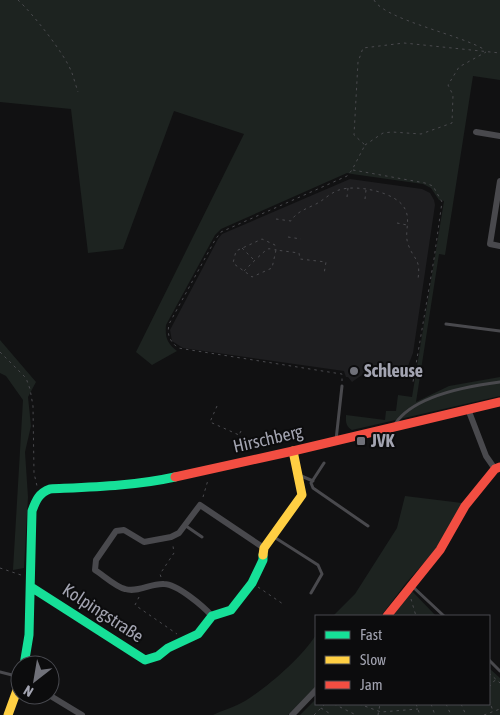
<svg xmlns="http://www.w3.org/2000/svg" width="500" height="715" viewBox="0 0 500 715" font-family="'Asap Condensed',sans-serif">
<rect width="100%" height="100%" fill="#111112"/>
<path fill="#1e1e20" d="M350,179L422,189L430,193L434,200L435,205L413,353L408,366L395,371L372,368L352,382L348,377H346L344,371L183,348L172,341L170,330L218,239L222,234Z"/>
<path fill="#1d2320" d="M0,0H500V80L473,76L445,255L439,254L416,402L449,386L500,377V396L352,430C345,426 346,421 346,415L385,420L386,411H396L398,395L412,397L444,201L439,200L431,188L423,184L352,174L347,173L221,229L215,235L166,325C165,338 167,343 177,351L152,365L136,352L244,134L174,111L123,249L88,253L71,109L0,102Z
M0,340L36,382L28,397L31,426L25,452L28,497L24,568L13,570L23,400L6,376L0,373Z
M405,496L462,503L440,545L406,583L381,616H333L355,594L397,528Z
M412,591L436,616H393Z
M316,635V686L288,715H213C223,710 235,707 245,701C269,686 301,658 316,635Z
M489,668L500,678V715H300L316,699V704H489Z"/>
<g fill="none" stroke-linecap="round" stroke-linejoin="round">
<path stroke="#4a4a4e" stroke-width="1" stroke-dasharray="2.5 4" stroke-linecap="butt" d="M18,0C33,14 65,54 72,73C74,79 76,86 78,92
M374,0C385,20 462,35 485,50
M365,145L383,133L392,132L421,134L452,123L453,95L448,85L459,67L486,52
M353,170L425,183L433,186L442,202L434,259L413,382
M347,197L348,188
M365,199L366,190
M276,219L291,221C296,212 306,209 316,204C324,200 330,193 339,190C356,184 397,192 405,209C411,220 404,233 408,244C414,261 421,258 418,279
M397,223L407,225
M288,237L301,239
M242,248L253,259
M244,271C247,268 266,249 268,249C269,248 274,250 276,250L275,245L262,239L236,251L233,263C239,268 246,272 252,277L272,268L276,250L299,253L300,259L326,262L324,274
M0,352L26,378L30,389L33,406L34,473L37,486
M342,381V374L335,373L178,348C169,340 167,335 169,324L215,240L221,232L347,176L352,170L365,145L354,135L358,62L363,48L404,43L500,53
M217,406L210,422L239,435
M241,431L239,435L243,454
M203,497L208,480
M0,568L21,575
M161,577L160,574L174,553L173,546
M258,587L283,604
M139,597L135,605L177,634
M411,599L416,616
M489,673L500,683
M489,687L496,679
M489,700L493,711
M334,704L356,715
M359,704L381,712L418,709
M416,704L420,715
M431,704L435,715
M446,704L451,715
M461,704L466,715
M321,708L332,715
M314,715L325,704
M378,715L380,704
M484,715L500,709"/>
<path stroke="#49494d" stroke-width="3" d="M446,324L500,331
M395,424C414,395 468,386 500,382
M336,440L342,386
M324,463L311,483L313,488L368,526
M299,475L313,481
M186,526L202,537
M274,537L318,565L322,574L311,593
M413,587L444,616
M489,660L500,671
M0,672L20,677"/>
<path stroke="#49494d" stroke-width="6" d="M476,132L500,136
M500,181L490,244L500,246
M468,409L486,456L495,469
M212,616C203,606 177,584 164,584C151,583 138,593 125,589C116,587 103,575 95,570L96,560L116,531L124,530L144,542L171,537L179,533L200,505L264,548
M49,695L82,715
M292,715L316,690"/>
<path stroke="#16e098" stroke-width="9" d="M31,587L145,660L158,656L168,648L198,634L212,616L231,610L252,583L263,560V555
M24,665L29,635L32,511C36,500 39,493 50,489C92,487 134,486 175,477"/>
<path stroke="#ffcf43" stroke-width="9" d="M263,555L264,548L302,495L293,451
M8,715L20,682"/>
<path stroke="#f24e42" stroke-width="9" d="M175,477L293,451L500,402
M387,616L440,550L465,506L495,469L500,467"/>
</g>
<g fill="#707179" stroke="#0c0c0d" stroke-width="2">
<circle cx="354" cy="371" r="5"/>
<rect x="356" y="436" width="10" height="10" rx="2.5"/>
</g>
<g text-anchor="middle" stroke-width="4" stroke-linejoin="round" paint-order="stroke">
<g font-size="18" font-weight="bold" fill="#a3a4b1" stroke="#0c0c0d" text-anchor="start">
<text x="364" y="377">Schleuse</text>
<text x="371" y="447">JVK</text>
</g>
<g font-size="18" fill="#a3a4b1" stroke="#0c0c0d">
<text transform="translate(268 439) rotate(-13)" y="6">Hirschberg</text>
<text transform="translate(103 613) rotate(33)" y="6">Kolpingstraße</text>
</g>
</g>
<rect x="315" y="615" width="175" height="90" fill="#0c0c0d" stroke="#48494f"/>
<rect x="325" y="631" width="25" height="8" fill="#16e098" stroke="#48494f"/>
<text x="360" y="640" font-size="15" fill="#a3a4b1">Fast</text>
<rect x="325" y="656" width="25" height="8" fill="#ffcf43" stroke="#48494f"/>
<text x="360" y="665" font-size="15" fill="#a3a4b1">Slow</text>
<rect x="325" y="681" width="25" height="8" fill="#f24e42" stroke="#48494f"/>
<text x="360" y="690" font-size="15" fill="#a3a4b1">Jam</text>
<g transform="translate(35 680) rotate(211)"><circle r="24" fill="#0c0c0d" stroke="#48494f"/>
<path d="M0-4L9 19L0 12L-9 19Z" fill="#707179"/>
<text y="-8" font-size="14" font-weight="bold" text-anchor="middle" fill="#a3a4b1">N</text>
</g>
</svg>
